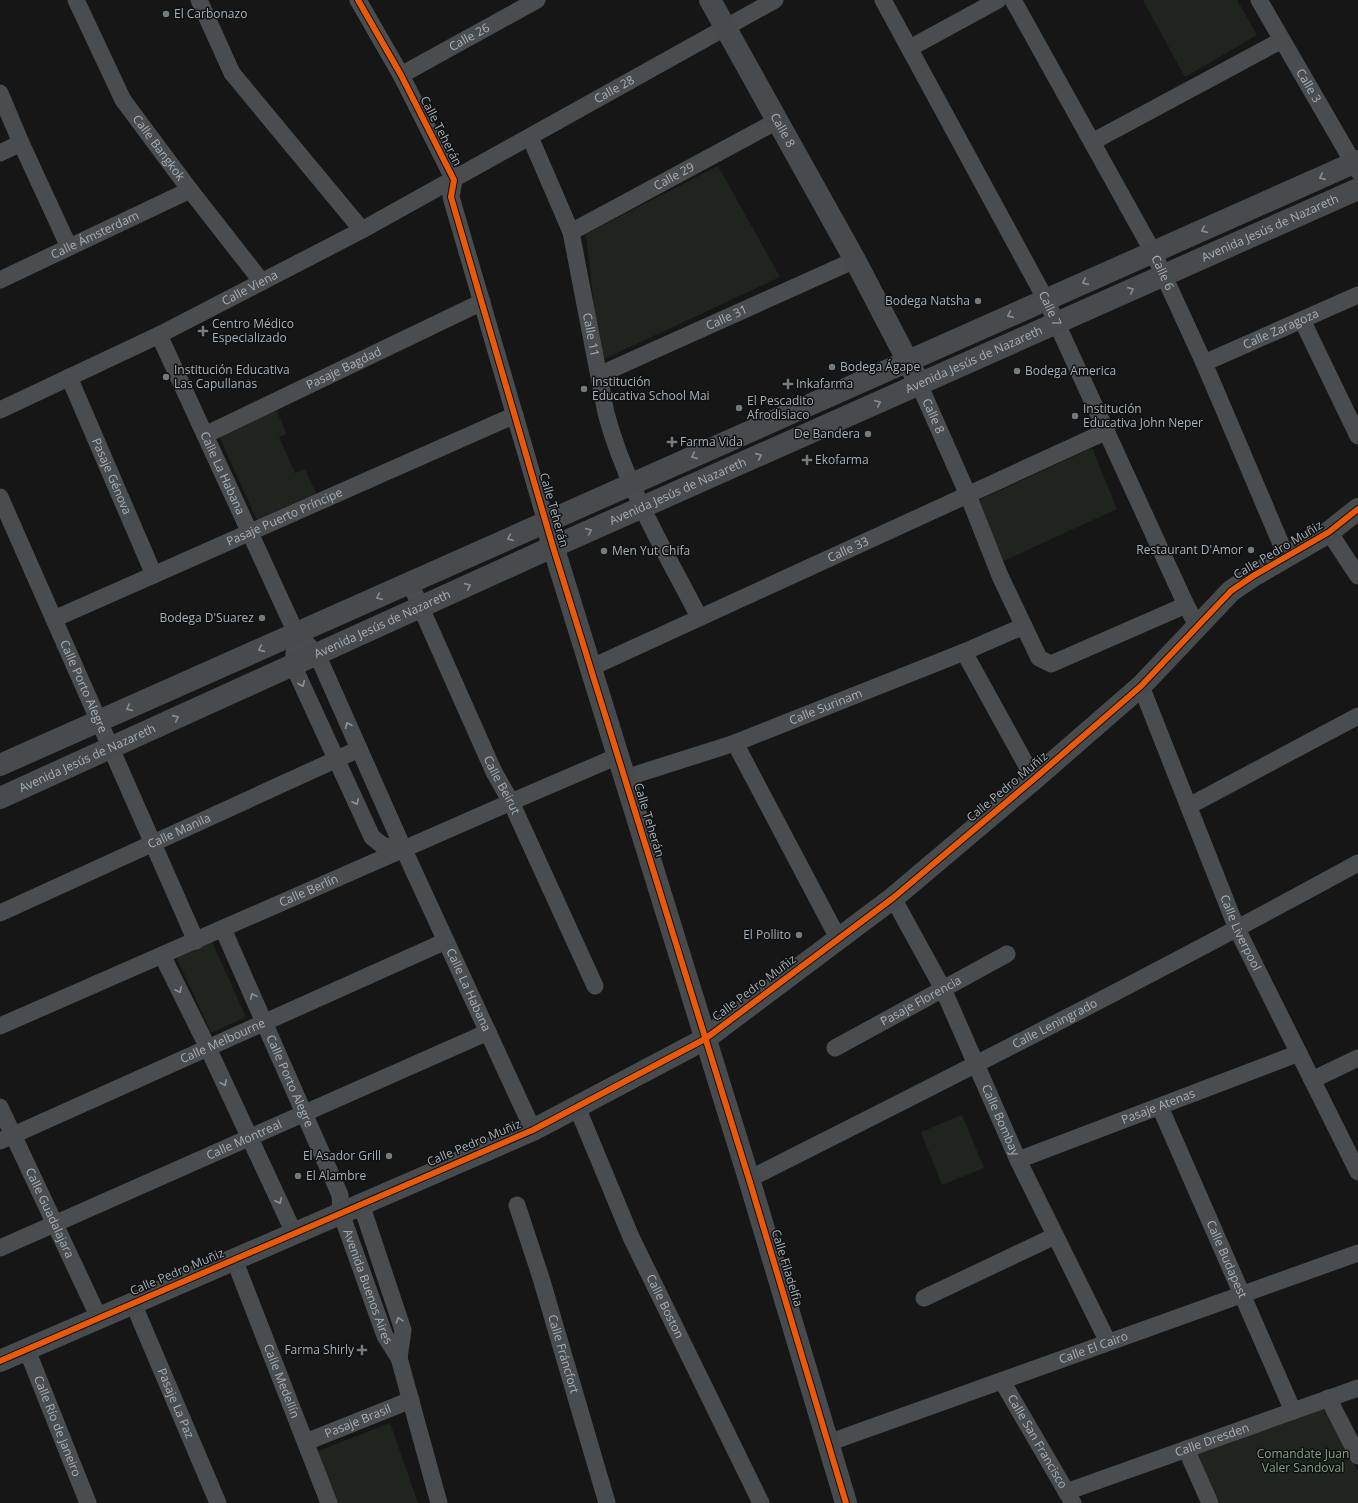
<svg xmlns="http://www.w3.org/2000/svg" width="1358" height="1503" viewBox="0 0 1358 1503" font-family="'Open Sans',sans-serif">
<rect width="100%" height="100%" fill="#161616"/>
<path fill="#1f251e" d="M1143,0H1237L1257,35L1185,77Z
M718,166L780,277L600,361L586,234Z
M276,410L287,434L279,437L295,473L305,469L316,493L257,520L219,436Z
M1092,448L1117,509L999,563L971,504Z
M212,942L246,1017L211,1033L177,958Z
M962,1115L984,1168L942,1185L921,1132Z
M1323,1409L1358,1471V1503H1220L1197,1454Z
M390,1423L418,1503H332L313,1453Z"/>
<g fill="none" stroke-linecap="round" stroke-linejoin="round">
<g stroke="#4a4d4f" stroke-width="17">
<path id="s1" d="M76,0L123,100L190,190L262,282"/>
<path d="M199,0L232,73L362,230"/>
<path d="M358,0L401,75L454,180L451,197L546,522"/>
<path id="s2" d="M883,0L1046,300L1186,605L1198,627"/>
<path id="s3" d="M1013,0L1153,252L1204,363L1287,558"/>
<path id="s4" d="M1259,0L1358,171"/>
<path d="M910,48L998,0"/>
<path id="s5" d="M401,75L537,0"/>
<path d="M0,93L21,143L69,247"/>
<path id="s6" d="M530,137L571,232L606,413C625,485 665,551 699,617"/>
<path d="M1092,142L1282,40"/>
<path d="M0,153L21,143"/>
<path id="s7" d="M571,232L777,121"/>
<path id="s8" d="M0,280L190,190"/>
<path d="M1302,320L1358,436"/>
<path id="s9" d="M159,335L296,633L317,654L404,850L533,1130"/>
<path id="s10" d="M1204,363L1358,295"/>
<path id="s11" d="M599,375L855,260"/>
<path id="s12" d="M69,377L154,575"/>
<path id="s13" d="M919,384L968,495L1000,576L1039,658L1051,664L1186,605"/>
<path id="s14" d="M0,410L159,335L362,230L775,0"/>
<path id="s15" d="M205,435L482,302"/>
<path id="s16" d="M0,497L196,941"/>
<path d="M1329,532L1358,576"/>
<path id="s17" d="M410,583L494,772L511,802L595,986"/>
<path id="s18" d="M54,619L515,415"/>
<path d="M296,633L293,665L372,837L382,845L404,850"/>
<path d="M964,652L1034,779"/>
<path id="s19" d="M590,668L1107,431"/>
<path id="s20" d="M1141,686L1237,929L1358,1172"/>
<path d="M735,743L838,938"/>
<path id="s21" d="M625,778L735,743L964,652L1024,626"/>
<path d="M1189,806L1358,716"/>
<path id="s22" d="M893,898L943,989L1018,1160L1108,1342"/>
<path id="s23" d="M0,913L359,749"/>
<path id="s24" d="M223,929L340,1195L341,1213L385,1336L399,1358L439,1503"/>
<path d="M162,955L208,1048L294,1233"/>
<path id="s25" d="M0,1026L511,802L618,756"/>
<path id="s26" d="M835,1048L1007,954"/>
<path d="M1312,1080L1358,1058"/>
<path id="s27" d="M0,1107L99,1318"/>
<path id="s28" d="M577,1107L631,1237L761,1503"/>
<path id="s29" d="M1160,1107L1293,1411"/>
<path id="s30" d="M0,1141L446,941"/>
<path id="s31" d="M1018,1160L1299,1053"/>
<path id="s32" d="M749,1179C954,1076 1157,973 1358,863"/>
<path d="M361,1204L403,1330L399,1358"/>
<path id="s33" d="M517,1205L541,1278L607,1503"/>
<path id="s34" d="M0,1248L488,1032"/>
<path id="s35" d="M234,1259L329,1503"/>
<path d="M924,1298L1055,1236"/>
<path id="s36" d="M133,1303L218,1503"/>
<path id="s37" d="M27,1350L88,1503"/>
<path id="s38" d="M1002,1381L1073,1503"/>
<path d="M1328,1398L1358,1456"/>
<path id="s39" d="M306,1442L411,1400"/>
<path id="s40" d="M828,1443L1358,1253"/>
<path d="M1186,1449L1210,1503"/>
<path id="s41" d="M1066,1492L1358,1388"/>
</g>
<g stroke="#484b4d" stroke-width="22">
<path id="s42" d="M710,0L855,260L915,375"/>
<path d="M549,533L749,1179L846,1503"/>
<path d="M0,765L1358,161"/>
<path id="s43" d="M0,798L537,554L1358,189"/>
<path d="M0,1361L533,1130L705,1039L893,898L1034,779L1141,686L1231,591L1253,576L1329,532L1358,509"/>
</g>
<g stroke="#101112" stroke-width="8">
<path id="cycleway" d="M358,0L401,75L454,180L451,197L553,547L749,1179L846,1503
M0,1361L533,1130L705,1039L893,898L1034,779L1141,686L1231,591L1253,576L1329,532L1358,509"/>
</g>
<use href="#cycleway" stroke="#e8590c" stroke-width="6"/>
</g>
<defs><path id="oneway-chevron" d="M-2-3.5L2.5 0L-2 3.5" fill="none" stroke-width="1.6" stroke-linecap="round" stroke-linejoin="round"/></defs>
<g stroke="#858d93">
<use href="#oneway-chevron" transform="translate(1322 177) rotate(156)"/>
<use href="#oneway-chevron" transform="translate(1204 230) rotate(156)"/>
<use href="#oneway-chevron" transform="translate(1085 282) rotate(156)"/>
<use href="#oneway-chevron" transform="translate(1131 290) rotate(-24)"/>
<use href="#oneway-chevron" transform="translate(1010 315) rotate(156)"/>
<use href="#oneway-chevron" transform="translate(878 403) rotate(-24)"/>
<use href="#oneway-chevron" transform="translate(694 456) rotate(156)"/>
<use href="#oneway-chevron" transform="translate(759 456) rotate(-24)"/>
<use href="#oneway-chevron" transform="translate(589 531) rotate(-24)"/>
<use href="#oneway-chevron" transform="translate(510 538) rotate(156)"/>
<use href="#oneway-chevron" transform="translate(468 586) rotate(-24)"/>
<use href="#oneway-chevron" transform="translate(379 597) rotate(156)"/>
<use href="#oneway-chevron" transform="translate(261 649) rotate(156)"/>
<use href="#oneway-chevron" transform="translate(129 708) rotate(156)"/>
<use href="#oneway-chevron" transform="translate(176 718) rotate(-24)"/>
</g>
<g stroke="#8a9398">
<use href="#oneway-chevron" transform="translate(302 684) rotate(66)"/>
<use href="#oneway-chevron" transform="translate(348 725) rotate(-113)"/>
<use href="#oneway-chevron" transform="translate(356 802) rotate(65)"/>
<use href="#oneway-chevron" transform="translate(179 990) rotate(64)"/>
<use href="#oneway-chevron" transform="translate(253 996) rotate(-114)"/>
<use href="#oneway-chevron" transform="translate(224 1083) rotate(65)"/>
<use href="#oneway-chevron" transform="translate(279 1201) rotate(65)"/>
<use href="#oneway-chevron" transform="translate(399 1320) rotate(-108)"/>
</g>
<g fill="#747b7f" stroke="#101112" stroke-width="1.5">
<circle cx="166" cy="14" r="4"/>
<circle cx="978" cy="301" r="4"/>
<path d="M201 325h4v4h4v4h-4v4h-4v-4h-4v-4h4z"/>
<circle cx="832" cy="367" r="4"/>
<circle cx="1017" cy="371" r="4"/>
<circle cx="166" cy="377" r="4"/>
<path d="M786 378h4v4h4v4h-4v4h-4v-4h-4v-4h4z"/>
<circle cx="584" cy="389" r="4"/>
<circle cx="739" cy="408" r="4"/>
<circle cx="1075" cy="416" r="4"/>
<circle cx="868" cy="434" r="4"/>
<path d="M670 436h4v4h4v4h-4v4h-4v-4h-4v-4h4z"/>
<path d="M805 454h4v4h4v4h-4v4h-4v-4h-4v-4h4z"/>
<circle cx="1251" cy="550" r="4"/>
<circle cx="604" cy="551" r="4"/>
<circle cx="262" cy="618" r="4"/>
<circle cx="799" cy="935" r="4"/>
<circle cx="389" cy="1156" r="4"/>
<circle cx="298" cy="1176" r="4"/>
<path d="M360 1344h4v4h4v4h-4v4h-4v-4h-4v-4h4z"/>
</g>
<g text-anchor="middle" stroke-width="3" stroke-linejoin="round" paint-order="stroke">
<g font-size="12" fill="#a6b1b8" stroke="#101112" text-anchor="start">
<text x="174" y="18">El Carbonazo</text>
<text x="970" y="305" text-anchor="end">Bodega Natsha</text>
<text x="212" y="328">Centro Médico<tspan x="212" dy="14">Especializado</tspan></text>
<text x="840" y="371">Bodega Ágape</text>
<text x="174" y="374">Institución Educativa<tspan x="174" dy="14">Las Capullanas</tspan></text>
<text x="1025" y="375">Bodega America</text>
<text x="592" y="386">Institución<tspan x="592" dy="14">Educativa School Mai</tspan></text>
<text x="796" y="388">Inkafarma</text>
<text x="747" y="405">El Pescadito<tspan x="747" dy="14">Afrodisiaco</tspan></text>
<text x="1083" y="413">Institución<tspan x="1083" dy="14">Educativa John Neper</tspan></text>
<text x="860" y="438" text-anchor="end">De Bandera</text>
<text x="680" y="446">Farma Vida</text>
<text x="815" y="464">Ekofarma</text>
<text x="1243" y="554" text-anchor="end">Restaurant D'Amor</text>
<text x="612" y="555">Men Yut Chifa</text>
<text x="254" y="622" text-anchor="end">Bodega D'Suarez</text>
<text x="791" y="939" text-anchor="end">El Pollito</text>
<text x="381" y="1160" text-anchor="end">El Asador Grill</text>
<text x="306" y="1180">El Alambre</text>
<text x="354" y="1354" text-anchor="end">Farma Shirly</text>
</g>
<g font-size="12" fill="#a6b1b8" stroke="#101112">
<text dy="4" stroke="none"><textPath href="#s5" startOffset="78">Calle 26</textPath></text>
<text dy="4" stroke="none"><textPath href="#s4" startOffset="99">Calle 3</textPath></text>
<text dy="4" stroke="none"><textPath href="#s14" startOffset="693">Calle 28</textPath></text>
<text dy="4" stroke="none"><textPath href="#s42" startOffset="149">Calle 8</textPath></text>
<text transform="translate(441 131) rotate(63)" y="4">Calle Teherán</text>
<text dy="4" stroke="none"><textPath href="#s1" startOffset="170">Calle Bangkok</textPath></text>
<text dy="4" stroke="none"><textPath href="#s7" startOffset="117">Calle 29</textPath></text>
<text dy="4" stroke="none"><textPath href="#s43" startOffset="1392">Avenida Jesús de Nazareth</textPath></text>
<text dy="4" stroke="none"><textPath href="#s8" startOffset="105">Calle Ámsterdam</textPath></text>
<text dy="4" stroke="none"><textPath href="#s3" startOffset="311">Calle 6</textPath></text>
<text dy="4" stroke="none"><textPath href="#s14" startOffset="278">Calle Viena</textPath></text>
<text dy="4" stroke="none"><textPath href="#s2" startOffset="351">Calle 7</textPath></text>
<text dy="4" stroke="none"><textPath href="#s11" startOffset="140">Calle 31</textPath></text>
<text dy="4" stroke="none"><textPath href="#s10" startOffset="84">Calle Zaragoza</textPath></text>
<text dy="4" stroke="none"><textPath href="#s6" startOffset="208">Calle 11</textPath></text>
<text dy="4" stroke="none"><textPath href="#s43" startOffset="1068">Avenida Jesús de Nazareth</textPath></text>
<text dy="4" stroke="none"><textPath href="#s15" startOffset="154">Pasaje Bagdad</textPath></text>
<text dy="4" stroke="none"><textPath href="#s13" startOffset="35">Calle 8</textPath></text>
<text dy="4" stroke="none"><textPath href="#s9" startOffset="152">Calle La Habana</textPath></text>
<text dy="4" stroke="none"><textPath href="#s12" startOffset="108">Pasaje Génova</textPath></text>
<text dy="4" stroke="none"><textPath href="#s43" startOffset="744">Avenida Jesús de Nazareth</textPath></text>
<text transform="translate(554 510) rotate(74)" y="4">Calle Teherán</text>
<text dy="4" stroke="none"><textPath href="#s18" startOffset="252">Pasaje Puerto Príncipe</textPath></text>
<text dy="4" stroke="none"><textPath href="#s19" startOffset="284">Calle 33</textPath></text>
<text transform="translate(1278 550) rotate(-31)" y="4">Calle Pedro Muñiz</text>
<text dy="4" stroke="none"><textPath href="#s43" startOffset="420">Avenida Jesús de Nazareth</textPath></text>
<text dy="4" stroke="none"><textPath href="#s16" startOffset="207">Calle Porto Alegre</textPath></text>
<text dy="4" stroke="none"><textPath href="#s21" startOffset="213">Calle Surinam</textPath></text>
<text dy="4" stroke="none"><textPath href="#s43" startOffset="96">Avenida Jesús de Nazareth</textPath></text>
<text dy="4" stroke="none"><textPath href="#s17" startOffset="222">Calle Beirut</textPath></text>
<text transform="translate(1007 787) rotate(-40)" y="4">Calle Pedro Muñiz</text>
<text transform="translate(649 820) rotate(73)" y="4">Calle Teherán</text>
<text dy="4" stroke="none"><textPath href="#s23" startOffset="197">Calle Manila</textPath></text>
<text dy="4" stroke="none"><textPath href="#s25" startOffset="337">Calle Berlín</textPath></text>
<text dy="4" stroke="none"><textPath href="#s20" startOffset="266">Calle Liverpool</textPath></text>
<text transform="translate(754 988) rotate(-37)" y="4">Calle Pedro Muñiz</text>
<text dy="4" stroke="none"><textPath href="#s9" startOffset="726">Calle La Habana</textPath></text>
<text dy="4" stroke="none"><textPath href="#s26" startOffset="98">Pasaje Florencia</textPath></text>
<text dy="4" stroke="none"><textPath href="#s32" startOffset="343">Calle Leningrado</textPath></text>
<text dy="4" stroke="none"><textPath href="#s30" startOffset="244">Calle Melbourne</textPath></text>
<text dy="4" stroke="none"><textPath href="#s24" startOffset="166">Calle Porto Alegre</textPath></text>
<text dy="4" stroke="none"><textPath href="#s31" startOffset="150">Pasaje Atenas</textPath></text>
<text dy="4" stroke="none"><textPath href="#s22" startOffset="247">Calle Bombay</textPath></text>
<text dy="4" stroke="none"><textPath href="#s34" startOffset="267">Calle Montreal</textPath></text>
<text transform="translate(474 1143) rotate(-23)" y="4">Calle Pedro Muñiz</text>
<text dy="4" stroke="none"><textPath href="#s27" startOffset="117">Calle Guadalajara</textPath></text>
<text dy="4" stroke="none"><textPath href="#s29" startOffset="166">Calle Budapest</textPath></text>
<text transform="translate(787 1268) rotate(73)" y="4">Calle Filadelfia</text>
<text transform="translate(177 1272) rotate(-23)" y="4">Calle Pedro Muñiz</text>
<text dy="4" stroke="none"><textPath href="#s24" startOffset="387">Avenida Buenos Aires</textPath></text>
<text dy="4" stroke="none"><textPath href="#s28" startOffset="218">Calle Boston</textPath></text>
<text dy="4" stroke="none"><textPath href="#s40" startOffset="282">Calle El Cairo</textPath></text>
<text dy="4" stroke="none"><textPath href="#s33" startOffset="156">Calle Fráncfort</textPath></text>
<text dy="4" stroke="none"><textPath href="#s35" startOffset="131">Calle Medellín</textPath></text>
<text dy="4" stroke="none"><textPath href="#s36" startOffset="109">Pasaje La Paz</textPath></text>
<text dy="4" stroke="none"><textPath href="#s39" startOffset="56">Pasaje Brasil</textPath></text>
<text dy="4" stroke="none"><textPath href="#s37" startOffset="82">Calle Río de Janeiro</textPath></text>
<text dy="4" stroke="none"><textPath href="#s41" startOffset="155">Calle Dresden</textPath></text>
<text dy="4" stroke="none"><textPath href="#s38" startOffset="70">Calle San Francisco</textPath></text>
</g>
<g font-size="12" fill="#85a37d" stroke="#101112">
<text x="1303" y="1458">Comandate Juan<tspan x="1303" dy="14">Valer Sandoval</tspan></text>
</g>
</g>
</svg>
